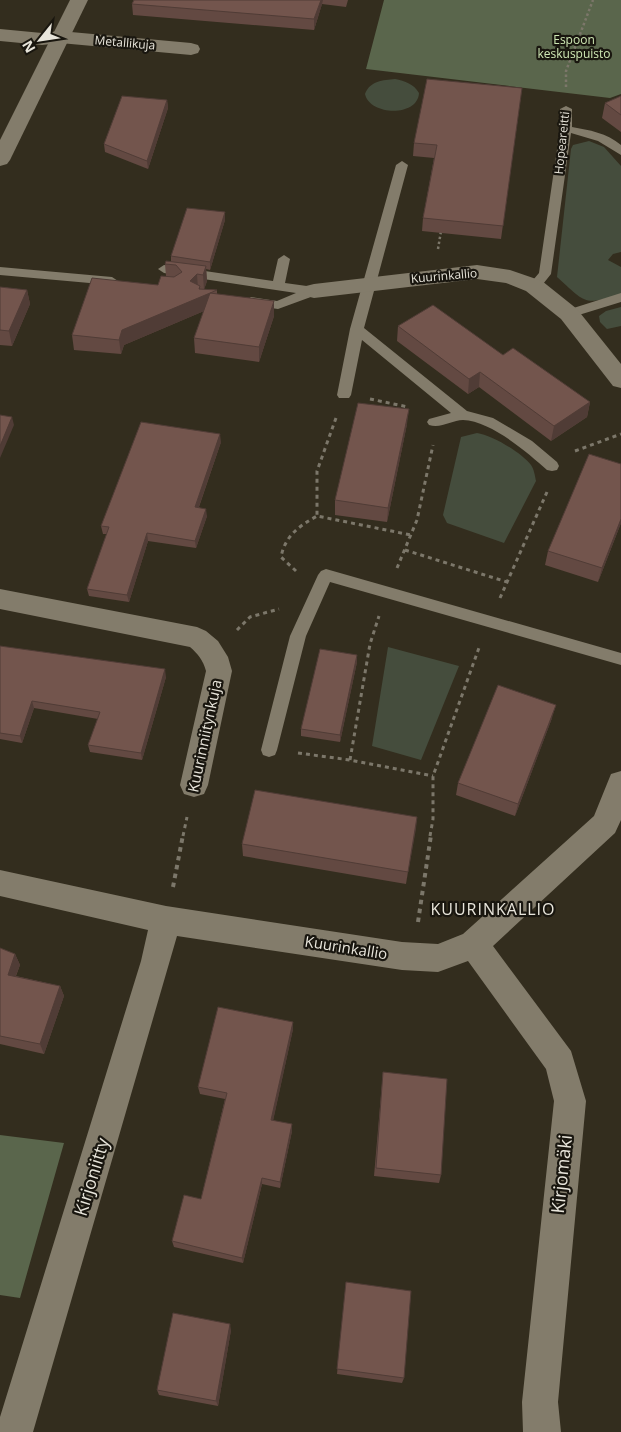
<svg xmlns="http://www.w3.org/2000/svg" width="621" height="1432" viewBox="0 0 621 1432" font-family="'Open Sans',sans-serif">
<rect width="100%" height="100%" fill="#332d1e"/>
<path fill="#454d3d" d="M395,79C405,81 414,84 419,93C418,117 370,116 365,94C370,81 383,80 395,79Z
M589,141L604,147L621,166V252L613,254L608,260L621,267V294C583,306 586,303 557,277L571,149L573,145Z
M621,307V326L607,329L600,322L599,316L606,311Z
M477,433C492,435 522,453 531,465C534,469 535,476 536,481L504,543L447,523L443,515L461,437Z
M388,647L459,666L421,760L372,746Z"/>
<path fill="#5a664c" d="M384,0H621V94L610,98L366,69Z
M0,1135L64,1143L20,1298L0,1295Z"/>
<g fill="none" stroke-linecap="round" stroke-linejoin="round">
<path stroke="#7c776a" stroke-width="2.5" stroke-dasharray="2.5 2.5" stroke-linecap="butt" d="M566,87V71L593,0
M438,249L441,231"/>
<path stroke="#7c776a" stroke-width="3" stroke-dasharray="4 4" stroke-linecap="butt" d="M370,399L408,407
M336,418L317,471V516L411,535
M575,451L621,434
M405,550L507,582
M397,568L417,520L433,445
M296,571L281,557C285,536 299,526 317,516
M500,598L547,492
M237,630L250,617L279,609
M298,753L350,760L433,776
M350,760L370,644L379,616
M183,836L187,817
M430,836L433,819V776L480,645"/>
<path stroke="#7c776a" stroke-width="4" stroke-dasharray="4.5 4.5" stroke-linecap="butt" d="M173,887L183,835
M418,922L431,835"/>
<path fill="#837c6b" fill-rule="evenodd" d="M566,106L572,109V127C589,130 607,133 621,145V155L598,141L571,133L551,274L539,289L534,290L528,286L539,273L560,129V109Z
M402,161L408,165L364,328L467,411L493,418L532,441L557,462L559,466L557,470L552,471L547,470C527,452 491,421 463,420C452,420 441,429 429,425L427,422L429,419L451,413L362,340L351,395L349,398H339L337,395L350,329L396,165Z
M284,255L290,259L285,283L314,287L320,291L319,294L278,309L251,305L245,301L251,297L277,301L296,293L164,273L158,269L164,265L273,281L278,259Z
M0,267L112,277L118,281L112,285L0,275Z
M621,293V302L569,318L564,317L562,314L564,311Z
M326,569L621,653V665L330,582L306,636L277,750L275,755L269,757L263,755L261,750L290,636L318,575L321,571Z"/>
<path fill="#837c6b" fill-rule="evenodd" d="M0,29L42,33L60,31L191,43L198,45L200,49L198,53L191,55L60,43L42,45L0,41Z
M477,265L510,270L542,281L577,309L621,364V388L613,386L561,319L526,291L506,283L477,279L314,298L306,296L303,291L306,286L314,284Z
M0,589L197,627L206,631L218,641L228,657L232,671L208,785L204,794L194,797L184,794L180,785L206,671C203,660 198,654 190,647L0,609Z
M621,771V820L615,833L493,946L571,1051L586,1101L558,1402L561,1432H523L522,1402L554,1101L546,1069L468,961L438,972L402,970L177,936L33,1432H0V1417L141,961L148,930L0,896V870L166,906L402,942L438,944L463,934L594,816L611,774Z"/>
<path fill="#837c6b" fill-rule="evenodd" d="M70,0H88L10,160L7,164L0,166V140Z"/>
</g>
<path fill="#634942" d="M134,0H348L346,7L322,4L314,30L133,15L132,4Z
M522,88L501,239L422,231L423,218L434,158L413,156L414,143Z
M621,96V132L602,118L605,103Z
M167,100L168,108L148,169L105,152L104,144Z
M225,212V220L210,270L206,269L207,281L204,289L217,290V294L274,316L259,362L195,353L194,338L204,311L124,345L121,354L74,350L72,335L158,285L166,276L165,264L171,261V256Z
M0,287L27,290L30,304L12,346L0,345Z
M398,326L503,355L590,402L587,417L551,441L479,387L468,394L397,341Z
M407,424L387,522L335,515V500Z
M221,442L199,507L207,516L196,548L148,541L129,602L89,596L87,589L107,534H103L101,526Z
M621,523L598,582L545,565L548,551Z
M0,646L166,677L142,760L90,752L88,745L98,719L34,708L22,743L0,739Z
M357,655V662L340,742L301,736V729Z
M552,718L515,816L456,795L458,783Z
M417,817L406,884L243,856L242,844Z
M0,948L15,954L20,965L16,976L60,986L64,996L44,1054L0,1044Z
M293,1029L273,1120L292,1131L280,1188L262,1184L243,1263L174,1247L172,1241L201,1199L225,1099L200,1094L198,1087Z
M383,1072L441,1175L439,1183L374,1176Z
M346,1282L404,1378L402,1383L337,1374Z
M231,1330L218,1406L159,1395L157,1390Z"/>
<path fill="#503c36" d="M321,0H323L322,4L314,30V19Z
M167,100L168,108L148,169L147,161Z
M225,212V220L210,270V262Z
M206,266L207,281L204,290L203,275Z
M197,274L198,289L190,281Z
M200,286V297L210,293L211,308L124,345L121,354L119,340L122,330L199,289Z
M27,290L30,304L12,346L9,331Z
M274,301V316L259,362V347Z
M480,372L479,387L468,394L469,379Z
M590,402L587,417L551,441L554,426Z
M409,409L407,424L387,522L388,508Z
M12,417L14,425L0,458V446Z
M220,434L221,442L196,515L195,507Z
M206,509L207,516L196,548L195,541Z
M621,519V523L598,582L602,568Z
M147,533L148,541L129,602L127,595Z
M357,655V662L340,742V735Z
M165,669L166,677L142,760L141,753Z
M32,701L34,708L22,743L20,736Z
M556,705L552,718L515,816L518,804Z
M417,817L416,829L406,884L408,872Z
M15,954L20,965L12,985L8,975Z
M60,986L64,996L44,1054L40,1044Z
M293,1022V1029L272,1126L271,1120Z
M292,1124V1131L280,1188V1182Z
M262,1178V1184L243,1263L242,1258Z
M230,1324L231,1330L218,1406L216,1401Z"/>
<path fill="#73554d" stroke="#503c36" d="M134,0H321L314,19L132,4Z
M427,79L522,88L503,226L423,218L437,145L414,143Z
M122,96L167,100L147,161L104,144Z
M621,96V115L605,103Z
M187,208L225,212L210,262L171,256Z
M166,261L206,266L203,275L197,274L190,281L200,286L199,289L217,290L210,293L274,301L259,347L194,338L210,293L122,330L119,340L72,335L92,278L158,285L161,276L174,277L182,272L176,265L165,264Z
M0,287L27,290L9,331L0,330Z
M433,305L503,355L513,348L590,402L554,426L480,372L469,379L398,326Z
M358,403L409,409L388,508L335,500Z
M0,415L12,417L0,446Z
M141,422L220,434L195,507L206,509L195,541L147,533L127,595L87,589L109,527L101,526Z
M589,454L621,464V519L602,568L548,551Z
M0,646L165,669L141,753L88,745L100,712L32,701L20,736L0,733Z
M320,649L357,655L340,735L301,729Z
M498,685L556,705L518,804L458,783Z
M255,790L417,817L408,872L242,844Z
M0,948L15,954L8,975L60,986L40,1044L0,1036Z
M218,1007L293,1022L271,1120L292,1124L280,1182L262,1178L242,1258L172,1241L184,1195L201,1199L227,1093L198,1087Z
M383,1072L447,1079L441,1175L376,1168Z
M346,1282L411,1291L404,1378L337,1369Z
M173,1313L230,1324L216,1401L157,1390Z"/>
<g text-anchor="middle" stroke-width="4.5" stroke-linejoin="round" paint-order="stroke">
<g font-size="12" fill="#cee7b3" stroke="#19160f">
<text x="574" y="44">Espoon<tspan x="574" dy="14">keskuspuisto</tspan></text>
</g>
<g font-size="12" fill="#e8e5db" stroke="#19160f">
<text transform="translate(125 43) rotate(5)" y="4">Metallikuja</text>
<text transform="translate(562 143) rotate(-84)" y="4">Hopeareitti</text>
<text transform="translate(444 276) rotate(-5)" y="4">Kuurinkallio</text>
</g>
<g font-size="15" fill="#e8e5db" stroke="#19160f">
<text transform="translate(205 736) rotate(-78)" y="5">Kuurinniitynkuja</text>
<text transform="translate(346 948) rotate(9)" y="5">Kuurinkallio</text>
</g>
<g font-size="16" letter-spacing="1" fill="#e8e5db" stroke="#19160f">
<text x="493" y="915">KUURINKALLIO</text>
</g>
<g font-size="18" fill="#e8e5db" stroke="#19160f">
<text transform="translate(562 1174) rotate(-84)" y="6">Kirjomäki</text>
<text transform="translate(92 1177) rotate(-73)" y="6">Kirjoniitty</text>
</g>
</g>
<g transform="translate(40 40) rotate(240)" stroke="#19160f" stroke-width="4" paint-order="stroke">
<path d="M0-4L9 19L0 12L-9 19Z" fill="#e8e5db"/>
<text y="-8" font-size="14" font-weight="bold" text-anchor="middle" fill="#e8e5db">N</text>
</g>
</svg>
